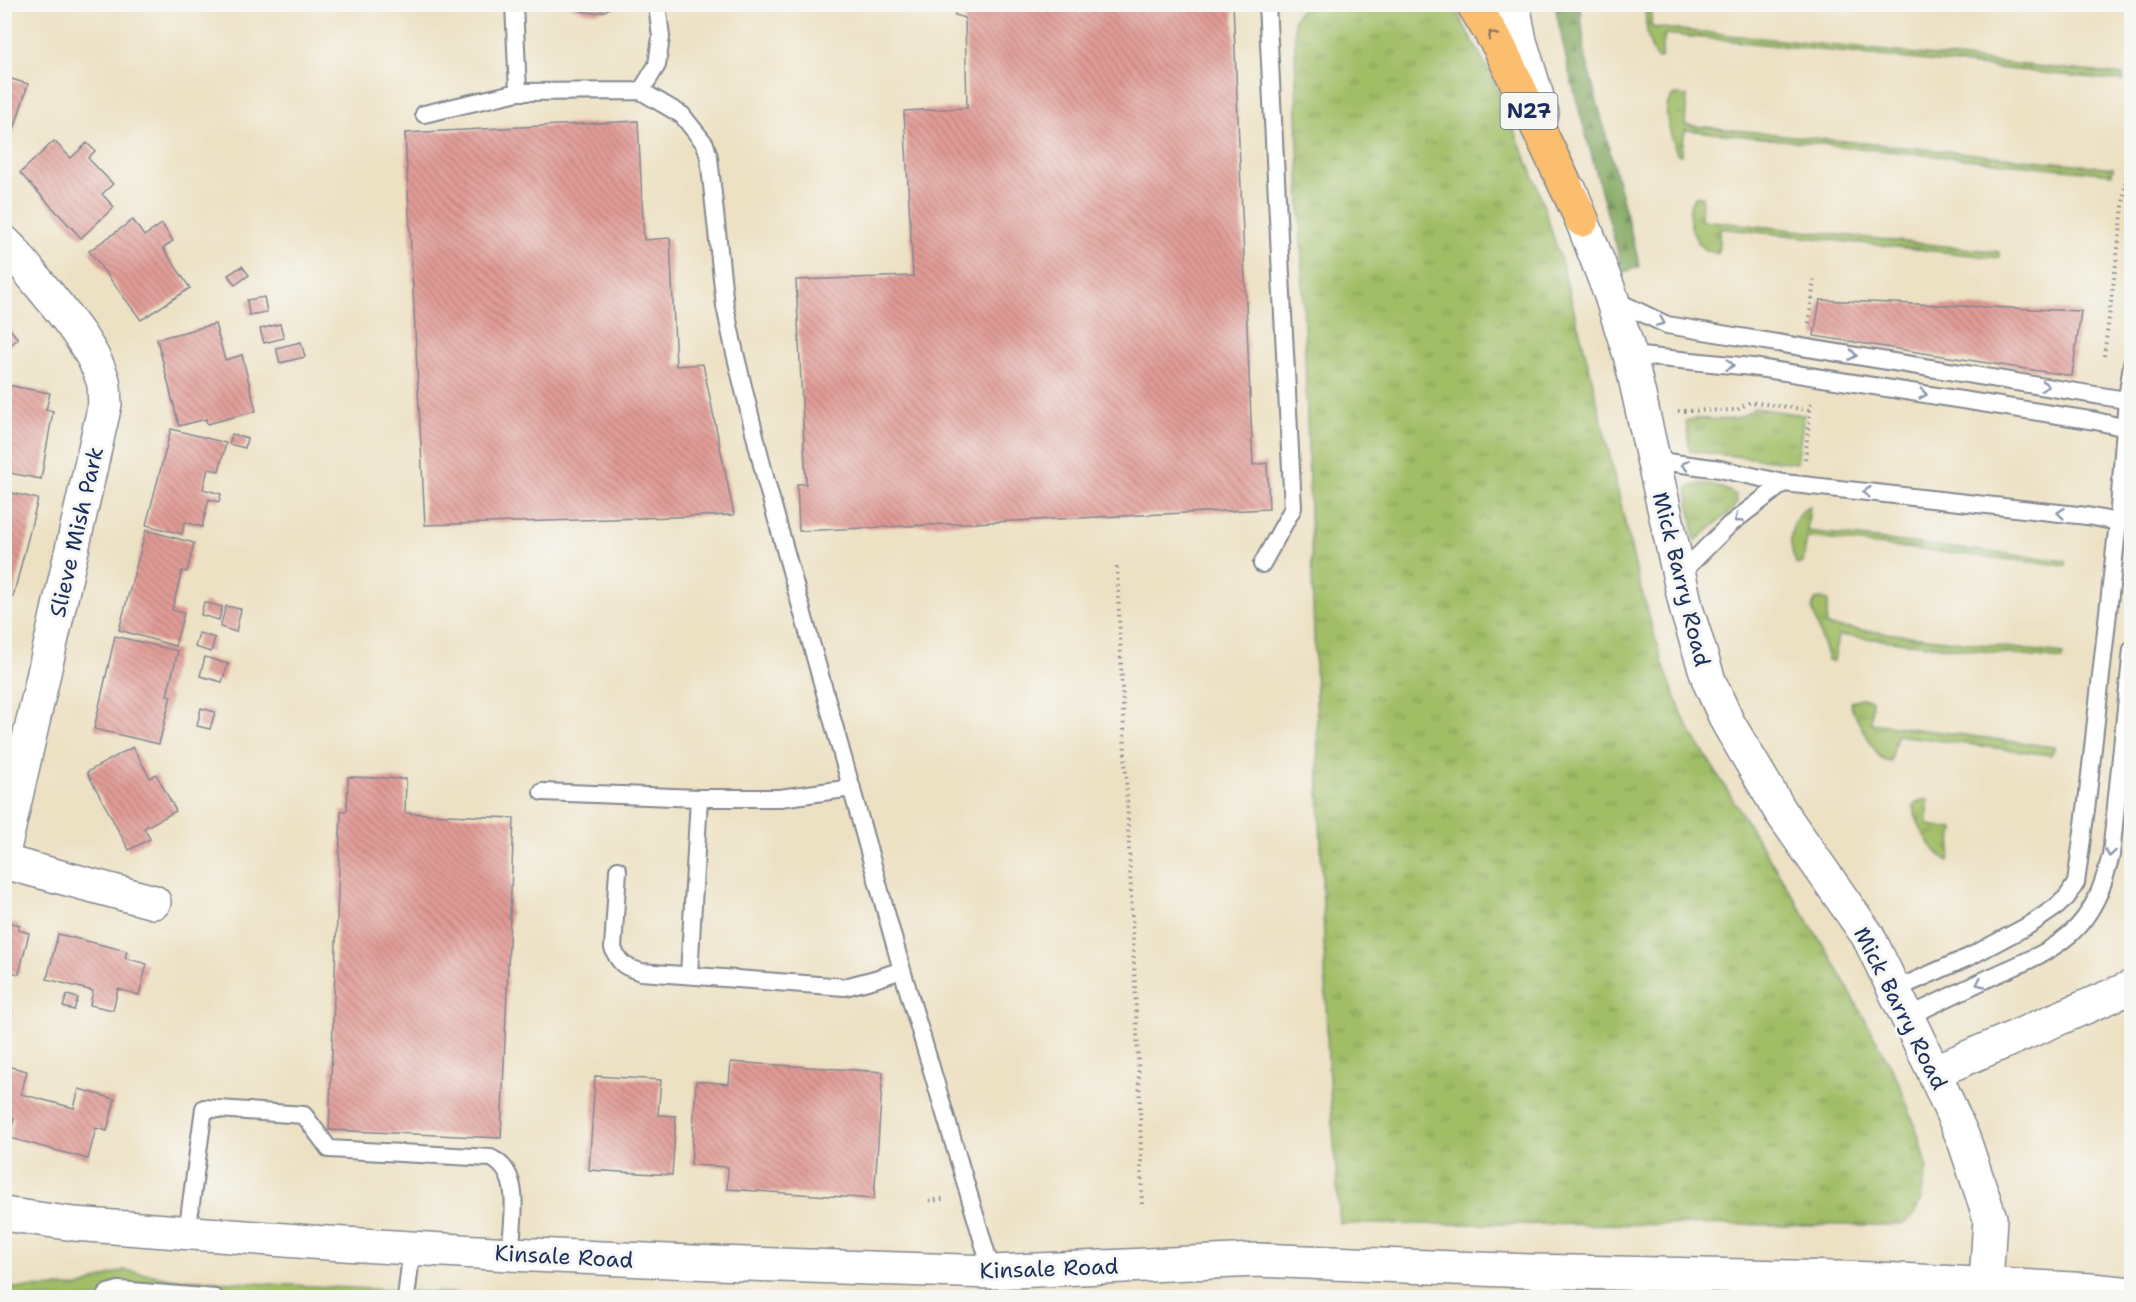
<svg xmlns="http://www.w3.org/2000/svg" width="2136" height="1302" viewBox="0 0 2136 1302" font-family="'Shantell Sans',sans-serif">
<defs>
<pattern id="grass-tufts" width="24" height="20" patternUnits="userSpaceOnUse" patternTransform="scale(1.5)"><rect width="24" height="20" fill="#a1be66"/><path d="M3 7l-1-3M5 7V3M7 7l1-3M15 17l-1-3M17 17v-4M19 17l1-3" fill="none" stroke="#829b57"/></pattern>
<pattern id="forest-firs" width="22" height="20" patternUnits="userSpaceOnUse" patternTransform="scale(1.5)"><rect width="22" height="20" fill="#80a55b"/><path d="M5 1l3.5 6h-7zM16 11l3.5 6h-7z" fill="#68874e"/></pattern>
<pattern id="building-back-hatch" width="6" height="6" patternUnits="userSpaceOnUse" patternTransform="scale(1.5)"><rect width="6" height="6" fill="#e19b95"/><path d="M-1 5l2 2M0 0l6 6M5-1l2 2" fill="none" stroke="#b67f7d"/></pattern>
</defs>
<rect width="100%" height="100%" fill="#f6f6f2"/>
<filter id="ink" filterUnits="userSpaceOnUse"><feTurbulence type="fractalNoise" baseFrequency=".0167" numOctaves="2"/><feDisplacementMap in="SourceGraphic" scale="12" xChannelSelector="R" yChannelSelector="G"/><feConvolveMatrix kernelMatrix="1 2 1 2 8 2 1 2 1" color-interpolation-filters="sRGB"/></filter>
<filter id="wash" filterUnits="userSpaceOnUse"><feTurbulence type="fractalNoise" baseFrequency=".008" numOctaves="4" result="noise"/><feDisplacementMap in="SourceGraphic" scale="24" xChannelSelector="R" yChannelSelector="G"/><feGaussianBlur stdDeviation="1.35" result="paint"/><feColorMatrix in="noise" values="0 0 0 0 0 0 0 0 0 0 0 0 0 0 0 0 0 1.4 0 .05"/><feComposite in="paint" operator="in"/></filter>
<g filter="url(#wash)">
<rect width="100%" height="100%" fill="#ede1c3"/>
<path fill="url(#grass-tufts)" stroke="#5e7662" stroke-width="1.5" d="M1305,5H1453L1490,73L1536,182L1561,261L1590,371L1638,578L1662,662L1686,724L1833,961L1897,1078L1918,1134L1927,1166L1921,1200L1914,1215L1904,1223L1888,1225L1340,1224L1328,1064L1294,18Z
M1646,5H1652L1651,27L2123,75V81L1665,34L1661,58L1658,59L1655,57C1647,39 1644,24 1646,5Z
M1675,95L1687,96L1685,125L2113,168L2112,174L1685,130L1681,155L1677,154C1673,139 1657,105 1675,95Z
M1697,196H1702L1701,220L1999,252V258L1720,228L1718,254C1713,252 1708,251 1704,249C1692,240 1682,206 1697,196Z
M1754,408L1804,415L1797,463L1690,451L1686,421C1703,415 1720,423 1737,418C1743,416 1749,412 1754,408Z
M1698,483C1711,486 1725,487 1736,495L1737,502L1732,510L1695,541L1687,489Z
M1810,506L1807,531L2066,561V566L1807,537L1803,563L1797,565C1787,544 1788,519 1810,506Z
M1821,599L1828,601L1826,626L2063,654L2062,660L1838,635L1834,661H1831L1828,660L1812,608L1815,600Z
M1860,698L1872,700L1871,723L2055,747L2051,755L1897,735L1891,762L1885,761L1878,755L1851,709V702Z
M1923,800H1928V825L1954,829L1949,861C1933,855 1915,823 1914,806L1917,802Z"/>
<path fill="url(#forest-firs)" stroke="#4e6a5c" stroke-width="1.5" d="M1555,5H1580L1585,55L1640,267L1623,272L1569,72Z"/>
<path fill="#a1be66" stroke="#5e7662" stroke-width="1.5" d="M124,1270L175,1279L528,1297L5,1298L4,1288L79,1287Z"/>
<g id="blocks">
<path fill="url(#building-back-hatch)" d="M954,4H1233L1253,465L1267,463L1269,509L799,531L797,484H806L796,280L913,276L904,111L967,108L965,18L955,15Z
M569,5H615L605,11L593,13L582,11Z
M5,77L28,84L5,159Z
M638,121L644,240L670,238L676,366L703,364L734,515L425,525L405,133Z
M54,141L71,158L87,143L95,151L88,158L113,184L102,194L114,207L81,238L20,173Z
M133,220L144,236L162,224L173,241L163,248L190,288L141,320L89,251Z
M242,266L249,275L235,285L228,275Z
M264,297L267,312L249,315L247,300Z
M1820,300L2081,311L2072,376L1814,336Z
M4,322L18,339L4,350Z
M215,324L225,360L242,355L256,411L207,424L206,419L179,426L157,339Z
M280,324L284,338L264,343L260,329Z
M301,342L305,357L280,363L276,348Z
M7,385L50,393L46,410L53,411L41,479L4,472V421L7,409L4,408V398Z
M171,429L226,443L219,471L208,469L203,489L221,494L219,502L209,499L202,527L185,522L182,534L146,525Z
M232,434L247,438L245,448L229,444Z
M4,491L38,499L13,597L4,595Z
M146,530L194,543L187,572L182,571L172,610L184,613L175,646L119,630Z
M204,602L222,607L219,620L201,615Z
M226,606L241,609L236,632L220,627Z
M4,613L11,615L5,638H4Z
M199,633L215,638L211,652L195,647Z
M115,636L178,651L167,695L171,696L159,744L94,729Z
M205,657L228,664L222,682L200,676Z
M201,708L215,712L210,729L197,726Z
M133,747L150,778L156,774L176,811L144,828L150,839L129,850L87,772Z
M348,777L406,779L405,813L514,818L501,1138L329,1130L341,811H347Z
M4,921L20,925L18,930L29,933L19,974L4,970Z
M58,934L127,951L125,958L147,964L139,995L118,989L113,1010L90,1005L93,991L47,979Z
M67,995L78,998L74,1010L63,1007Z
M4,1007L12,1009L5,1032H4Z
M731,1062L883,1072L874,1199L727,1189L728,1167L691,1165L696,1081L729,1084Z
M7,1066L27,1071L21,1094L74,1108L79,1089L115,1099L107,1131L96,1128L88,1159L10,1138L14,1118L4,1116V1075Z
M595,1076L661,1080L658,1115L676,1116L672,1175L589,1170Z"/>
</g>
</g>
<g filter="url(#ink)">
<use href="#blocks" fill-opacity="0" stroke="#848890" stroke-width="1.5"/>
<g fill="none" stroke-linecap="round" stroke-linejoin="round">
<g stroke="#848890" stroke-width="20">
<path id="service" d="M514,4L518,92
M641,91L657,65L661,37L657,4
M424,114L518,92L641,91L682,115L705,144L709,157L725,306L734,349L766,481L902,970L992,1272
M1613,296L1623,304L1667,325L2132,401
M1630,355L1752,367L2096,421L2126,428
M1652,460L1720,469L1784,483L2087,516L2118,522
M1262,564L1293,508L1267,4
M1679,575L1729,525L1784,483
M542,792L699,798H780L852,788
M618,870L613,948C619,964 625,967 641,972L845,987L875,979L902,970
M689,975L699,798
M1894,990L1971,956L2031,924L2056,907L2067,897L2076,883L2087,802L2118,522L2127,399L2132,364
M1907,1017C1935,1004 1963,990 1991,977C2024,962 2062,949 2084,919C2099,899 2105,878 2111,855L2132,649
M187,1233L204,1108L304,1115L329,1149L491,1158C524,1173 512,1224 510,1254
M105,1298L108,1293L119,1290L215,1298
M406,1298L412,1248"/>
</g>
<g stroke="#848890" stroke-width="36">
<path id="minor" d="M4,242L14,252C41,289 90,337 103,381C105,388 104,396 105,404L4,849
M4,862L154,902
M1934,1072L2132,987"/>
</g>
<g stroke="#848890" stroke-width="36">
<path id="tertiary" d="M1513,4L1520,41L1542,113
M1571,192L1610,293L1630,355L1687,611L1709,681L1728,723L1781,812L1868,936L1934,1072L1964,1140L1990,1218L1986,1284
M4,1214L74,1224L311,1242L510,1254L714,1263L992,1272L1257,1260L1529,1271L1879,1279L2092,1290L2132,1294"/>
</g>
<g stroke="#848890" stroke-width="36">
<path id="trunk" d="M1473,4L1499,46L1582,220"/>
</g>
<path stroke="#848890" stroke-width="4" stroke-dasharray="1.5 4.5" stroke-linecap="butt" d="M1809,323L1814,279
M2104,356L2121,225L2132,118
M1678,411L1737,410L1750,402L1810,410
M1805,459L1811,403
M1117,567L1140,1104L1142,1208
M929,1201L943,1199"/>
<use href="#service" stroke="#fff" stroke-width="16"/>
<use href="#minor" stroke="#fff" stroke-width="33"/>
<use href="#tertiary" stroke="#fff" stroke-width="33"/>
<use href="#trunk" stroke="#fbbe6e" stroke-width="33"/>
</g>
<defs><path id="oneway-chevron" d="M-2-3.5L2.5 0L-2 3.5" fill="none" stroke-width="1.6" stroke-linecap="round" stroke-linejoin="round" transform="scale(1.5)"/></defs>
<use stroke="#8b7666" href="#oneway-chevron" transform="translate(1492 35) rotate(-122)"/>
<g stroke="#8d97ae">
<use href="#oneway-chevron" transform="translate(1661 322) rotate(23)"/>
<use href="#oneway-chevron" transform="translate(1853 355) rotate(9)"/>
<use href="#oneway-chevron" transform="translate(1730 365) rotate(6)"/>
<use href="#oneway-chevron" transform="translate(2045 386) rotate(9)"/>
<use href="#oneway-chevron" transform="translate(1923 394) rotate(9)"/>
<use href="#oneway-chevron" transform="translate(1685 465) rotate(-172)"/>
<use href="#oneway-chevron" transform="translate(1867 492) rotate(-174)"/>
<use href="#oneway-chevron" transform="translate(2061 513) rotate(-174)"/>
<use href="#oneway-chevron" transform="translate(1738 519) rotate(142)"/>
<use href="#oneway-chevron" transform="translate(2110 853) rotate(99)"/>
<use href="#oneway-chevron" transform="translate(1980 983) rotate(155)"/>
</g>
</g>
<g text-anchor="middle" stroke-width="6" stroke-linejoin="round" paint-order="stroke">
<rect fill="#f6f6f2" stroke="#5d6b8a" stroke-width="1.5" x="1500.5" y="93" width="57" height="36" rx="4.5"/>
<g font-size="21" font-weight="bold" fill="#1b2f5e">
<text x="1529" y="118">N27</text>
</g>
<g font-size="22" fill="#1b2f5e" stroke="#f6f6f2">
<text transform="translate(76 532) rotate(-77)" y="8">Slieve Mish Park</text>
<text transform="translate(1682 579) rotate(76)" y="8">Mick Barry Road</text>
<text transform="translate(1901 1008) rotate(63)" y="8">Mick Barry Road</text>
<text transform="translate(564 1256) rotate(3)" y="8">Kinsale Road</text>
<text transform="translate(1049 1268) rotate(-2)" y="8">Kinsale Road</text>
</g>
</g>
<rect width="2136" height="1302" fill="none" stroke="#f6f6f2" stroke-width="24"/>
</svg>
